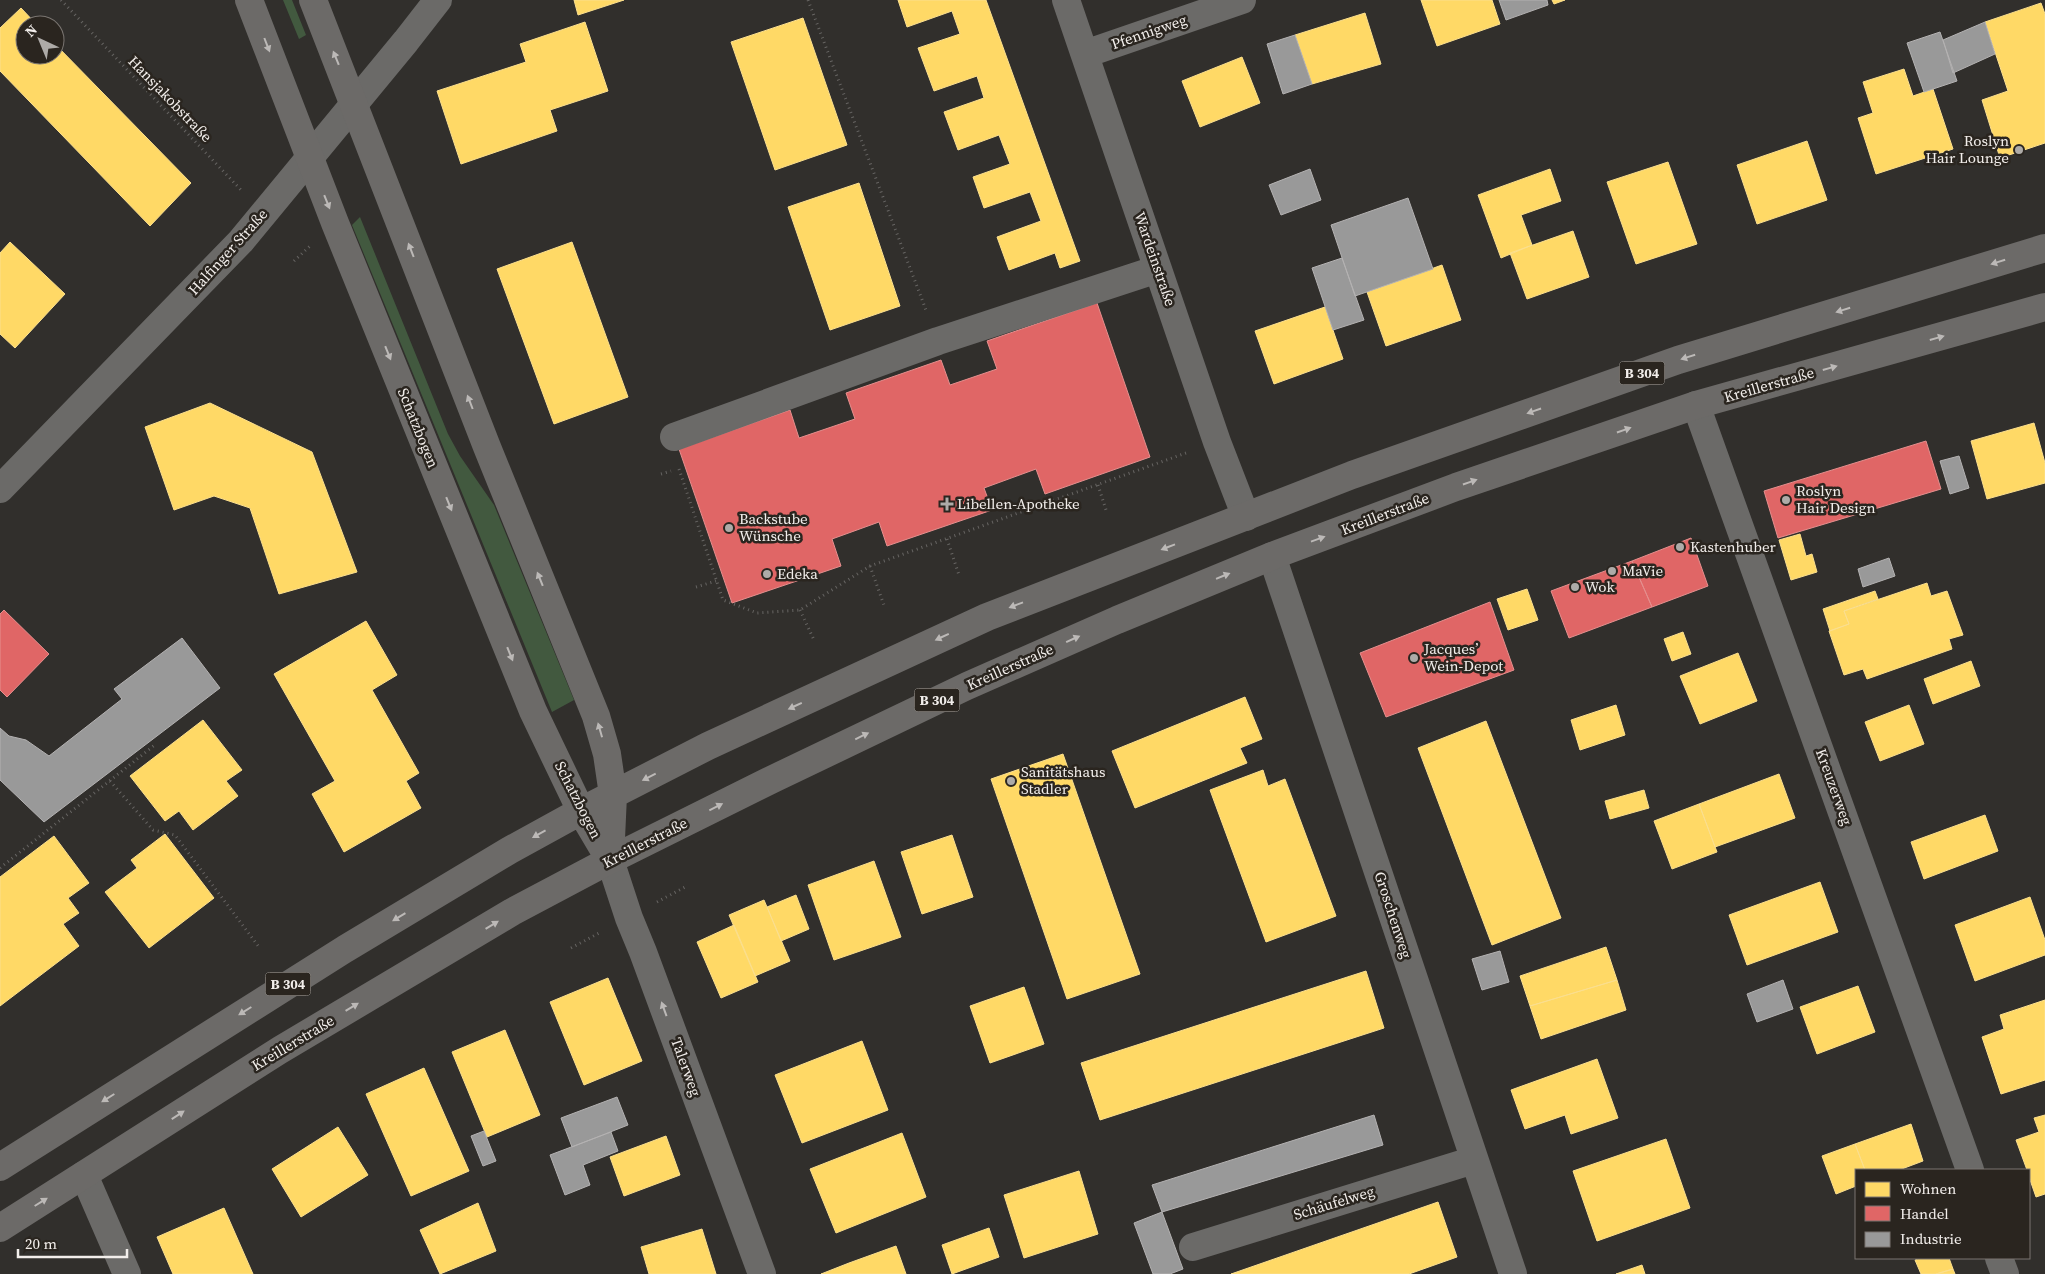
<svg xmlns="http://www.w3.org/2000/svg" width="2045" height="1274" viewBox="0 0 2045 1274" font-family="'Source Serif 4',serif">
<rect width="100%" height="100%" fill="#312f2c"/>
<path fill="#42593f" d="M283,0H292L306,35L299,39Z
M360,217L448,434L460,456L494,505L574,700L552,712L352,225Z"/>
<path fill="#ffd966" stroke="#fbdf8e" d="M574,0H624L578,15Z
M898,0H986L1080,261L1060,268L1055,253L1009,270L997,237L1041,221L1030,192L984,208L973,177L1010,164L999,135L958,150L944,112L984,98L977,76L934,91L918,48L960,34L952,11L907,27Z
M1421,0H1492L1500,24L1437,46Z
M1552,0H1565L1554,4Z
M2041,3L2045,14V143L2000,158L1982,100L2008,91L1985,22Z
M21,8L37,25H25V55H55V44L191,183L150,226L0,71V28Z
M1365,13L1381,64L1312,84L1295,35Z
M803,18L847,145L775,170L731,42Z
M585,22L608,91L550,110L557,131L461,164L437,91L526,62L520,44Z
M1242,57L1260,103L1200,127L1182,81Z
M1904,69L1913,96L1933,89L1953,149L1876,174L1858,118L1873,113L1863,82Z
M1807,141L1827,200L1757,224L1737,165Z
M1668,162L1697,244L1636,264L1607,182Z
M1550,169L1561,201L1521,215L1532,245L1501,258L1478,195Z
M859,183L900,306L830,330L788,207Z
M1573,231L1589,277L1527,299L1510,253Z
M10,242L65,294L15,348L0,334V253Z
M572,242L628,397L554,424L497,269Z
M1442,265L1461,320L1386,346L1367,292Z
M1325,307L1343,359L1274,384L1255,331Z
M210,403L312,452L357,572L279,594L250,508L214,496L174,510L145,427Z
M2034,423L2045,463V483L1987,499L1971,441Z
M1800,534L1806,556L1812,554L1817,572L1791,580L1779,540Z
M1927,583L1931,596L1947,591L1963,635L1949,639L1952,649L1867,679L1863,669L1844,675L1829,631L1849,624L1844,611Z
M1527,589L1538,620L1508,630L1497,599Z
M1875,591L1878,599L1844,611L1849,624L1830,631L1823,609Z
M366,621L397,675L372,690L419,773L406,781L421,808L344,852L312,794L335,781L274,674Z
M1683,632L1691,654L1672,661L1664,639Z
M1738,653L1757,701L1700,724L1680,676Z
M1971,661L1980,686L1933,704L1924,679Z
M1245,697L1262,739L1240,748L1247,763L1135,808L1112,751Z
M1616,705L1625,735L1580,750L1571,720Z
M1909,705L1924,744L1880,761L1865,722Z
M203,720L242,770L226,781L238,796L193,830L179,811L165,821L130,776Z
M1486,721L1561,918L1492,945L1418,748Z
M1063,754L1140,974L1067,999L991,779Z
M1263,770L1268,786L1285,779L1336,916L1266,942L1210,790Z
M1779,774L1795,818L1715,847L1699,804Z
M1644,790L1649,808L1610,819L1605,801Z
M1699,804L1717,852L1672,869L1654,821Z
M1985,815L1998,851L1924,879L1911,842Z
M165,834L214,898L149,948L105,892L137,868L131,860Z
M952,835L973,897L922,914L901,852Z
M54,836L89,883L68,898L79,913L63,924L79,946L0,1006V877Z
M874,861L901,937L834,960L808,885Z
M1820,882L1838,932L1747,965L1729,915Z
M796,895L809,929L781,941L767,907Z
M2030,897L2045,940V955L1975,981L1955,925Z
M764,900L790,961L755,976L729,915Z
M734,925L758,982L721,998L697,942Z
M1606,947L1617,980L1530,1006L1520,976Z
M1366,971L1384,1028L1100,1120L1081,1063Z
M608,978L642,1061L584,1085L550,1002Z
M1617,980L1626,1010L1541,1039L1530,1006Z
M1858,986L1875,1032L1817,1054L1800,1007Z
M1024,987L1044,1044L990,1063L970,1006Z
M2045,1000V1080L2001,1094L1982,1037L2004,1029L2000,1015Z
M505,1030L540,1115L487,1137L452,1052Z
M862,1041L888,1110L802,1143L775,1075Z
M1597,1059L1618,1118L1571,1134L1565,1115L1525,1129L1511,1090Z
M424,1068L469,1171L411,1196L366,1094Z
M2045,1115V1194L2036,1197L2029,1177V1170H2027L2016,1140L2039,1132L2034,1118Z
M1911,1124L1923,1161L1899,1170H1865L1855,1144Z
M338,1127L368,1175L301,1217L272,1169Z
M902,1133L926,1197L836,1233L810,1169Z
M666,1136L680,1175L624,1196L610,1157Z
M1666,1139L1690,1208L1597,1241L1573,1171Z
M1855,1144L1865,1170H1856V1186L1836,1194L1822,1156Z
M1079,1171L1098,1234L1024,1258L1004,1195Z
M1438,1202L1457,1257L1409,1274H1231Z
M478,1203L496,1251L440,1274L420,1230Z
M224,1208L253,1274H173L157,1237Z
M989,1228L999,1257L952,1274L942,1245Z
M702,1229L716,1274H649L641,1247Z
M896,1246L906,1274H821L849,1263Z
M1921,1258H1949L1953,1269L1936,1274H1921L1915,1260Z
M1642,1265L1645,1274H1616Z
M1953,1269L1955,1274H1936Z"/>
<path fill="#e06666" stroke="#e58f8e" d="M1097,303L1150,457L1045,494L1036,469L984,488L992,510L887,546L879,522L832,539L841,566L732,603L679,449L790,410L799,438L855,419L846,393L941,360L950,385L997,369L987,341Z
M1926,441L1941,489L1778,538L1764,491Z
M1691,538L1708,586L1652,607L1632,561Z
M1632,561L1652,607L1569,638L1551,591Z
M1490,602L1514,670L1386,717L1360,653Z
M4,610L49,654L7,697L0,690V614Z"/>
<path fill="#999" stroke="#b4b2b2" d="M1499,0H1547L1548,5L1506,20Z
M1985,22L1995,54L1953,73L1943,40Z
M1940,32L1957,81L1924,92L1907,43Z
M1295,35L1312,84L1283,94L1267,44Z
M1310,169L1321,200L1281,215L1269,185Z
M1408,198L1433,269L1355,296L1331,225Z
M1342,258L1364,320L1333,330L1312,268Z
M1959,456L1969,488L1950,494L1940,461Z
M1889,558L1895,576L1863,587L1858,569Z
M182,638L220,688L44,822L0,780V728L9,736L26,740L49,756L122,699L114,689Z
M1500,951L1509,982L1482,990L1472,959Z
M1783,980L1793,1009L1757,1022L1747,994Z
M617,1097L628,1125L572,1147L561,1118Z
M1374,1115L1383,1145L1162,1212L1152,1185Z
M484,1131L496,1161L483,1166L471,1136Z
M611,1132L618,1151L583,1165L590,1185L565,1195L550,1155Z
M1162,1212L1183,1269L1170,1274H1153L1134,1223Z"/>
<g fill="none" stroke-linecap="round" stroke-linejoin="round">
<path stroke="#676563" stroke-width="3" stroke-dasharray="1 4" stroke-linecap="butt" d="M61,0L242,191
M808,0L926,310
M294,261L310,246
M679,469L723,600L757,613L800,610L870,566L1186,453
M661,474L671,471
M1098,485L1107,513
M947,539L959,575
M870,566L885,608
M696,587L716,581
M800,610L814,640
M110,781L153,830L175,835L259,947
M0,868L156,744
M657,902L687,886
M571,948L601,932"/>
<path stroke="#6b6a68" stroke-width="28" d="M1066,0L1217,442L1246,517
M1085,54L1242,0
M1696,405L1970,1170
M674,437L938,341L1158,269
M0,489L241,241L406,41L438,0
M1272,556L1513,1274
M610,860L629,918L643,952L762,1274
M84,1175L127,1274
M1193,1247L1474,1160
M1999,1258L2005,1274"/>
<path stroke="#6c6a68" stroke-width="28" d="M249,0L335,223L533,711L581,811L610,860
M313,0L487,447L596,716L607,754L613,795L610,860
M0,1167L345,949L510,850L581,811L708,746L987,617L1352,475L1678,360L2045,248
M0,1228L280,1050L512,912L610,860L773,779L967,686L1117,620L1272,556L1456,487L1696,405L2045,307"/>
</g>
<defs><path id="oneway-solid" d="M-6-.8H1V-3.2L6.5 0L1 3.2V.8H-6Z" transform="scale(1.25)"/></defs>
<g fill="#bcb9b7">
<use href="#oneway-solid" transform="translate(267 45) rotate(69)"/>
<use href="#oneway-solid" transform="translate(336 58) rotate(-112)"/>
<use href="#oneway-solid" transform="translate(327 202) rotate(68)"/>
<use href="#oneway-solid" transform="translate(411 250) rotate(-111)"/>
<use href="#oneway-solid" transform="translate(1998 262) rotate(163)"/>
<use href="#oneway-solid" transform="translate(1843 310) rotate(163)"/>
<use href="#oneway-solid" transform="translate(1937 338) rotate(-16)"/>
<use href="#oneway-solid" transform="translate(388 353) rotate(68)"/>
<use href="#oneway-solid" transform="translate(1688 357) rotate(163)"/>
<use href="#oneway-solid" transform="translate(1830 368) rotate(-16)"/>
<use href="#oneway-solid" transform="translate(470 402) rotate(-111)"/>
<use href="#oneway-solid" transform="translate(1534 411) rotate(161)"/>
<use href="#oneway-solid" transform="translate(1624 430) rotate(-19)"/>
<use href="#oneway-solid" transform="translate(1470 482) rotate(-19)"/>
<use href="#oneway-solid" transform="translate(449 504) rotate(68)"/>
<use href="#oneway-solid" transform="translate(1318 539) rotate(-20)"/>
<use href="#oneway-solid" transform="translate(1168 547) rotate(159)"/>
<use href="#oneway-solid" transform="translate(1223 576) rotate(-22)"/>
<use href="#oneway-solid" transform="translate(540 579) rotate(-112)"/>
<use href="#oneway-solid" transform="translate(1016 605) rotate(159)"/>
<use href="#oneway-solid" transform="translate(942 637) rotate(155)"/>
<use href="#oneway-solid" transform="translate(1073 639) rotate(-24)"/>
<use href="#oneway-solid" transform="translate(510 654) rotate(68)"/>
<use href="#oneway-solid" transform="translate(795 706) rotate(155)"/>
<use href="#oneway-solid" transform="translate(600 730) rotate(-106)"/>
<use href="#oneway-solid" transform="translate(862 736) rotate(-26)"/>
<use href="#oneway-solid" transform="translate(649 777) rotate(153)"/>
<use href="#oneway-solid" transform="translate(716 807) rotate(-27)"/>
<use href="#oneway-solid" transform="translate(539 834) rotate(151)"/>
<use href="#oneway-solid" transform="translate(399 917) rotate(149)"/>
<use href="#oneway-solid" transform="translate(492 925) rotate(-31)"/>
<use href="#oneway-solid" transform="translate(352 1007) rotate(-31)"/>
<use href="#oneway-solid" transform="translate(664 1009) rotate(-110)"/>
<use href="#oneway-solid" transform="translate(245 1011) rotate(148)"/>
<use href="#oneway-solid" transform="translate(108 1098) rotate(148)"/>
<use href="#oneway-solid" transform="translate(178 1115) rotate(-33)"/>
<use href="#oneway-solid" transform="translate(41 1202) rotate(-32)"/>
</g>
<g fill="#aeaba8" stroke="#2a251f" stroke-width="2">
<circle cx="2019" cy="150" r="5"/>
<circle cx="1786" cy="500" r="5"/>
<path d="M944.5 496.5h5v5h5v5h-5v5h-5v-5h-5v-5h5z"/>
<circle cx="729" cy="528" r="5"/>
<circle cx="1680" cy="547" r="5"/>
<circle cx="1612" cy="571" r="5"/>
<circle cx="767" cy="574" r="5"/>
<circle cx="1575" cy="587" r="5"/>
<circle cx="1414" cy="658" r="5"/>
<circle cx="1011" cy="781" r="5"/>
</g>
<g text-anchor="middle" stroke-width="5" stroke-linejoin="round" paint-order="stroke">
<g fill="#2a251f" stroke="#b6b2ae" stroke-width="1">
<rect x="1619.5" y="361.5" width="45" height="23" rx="4"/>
<rect x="914.5" y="688.5" width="45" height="23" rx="4"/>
<rect x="265.5" y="972.5" width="45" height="23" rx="4"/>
</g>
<g font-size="14" font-weight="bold" fill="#f2eeeb">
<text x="1642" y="378">B 304</text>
<text x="937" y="705">B 304</text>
<text x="288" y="989">B 304</text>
</g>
<g font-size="15" fill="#f2eeeb" stroke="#2a251f">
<text transform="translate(1149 32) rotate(-19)" y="5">Pfennigweg</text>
<text transform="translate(170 99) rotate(46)" y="5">Hansjakobstraße</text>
<text transform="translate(228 252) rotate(-48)" y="5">Halfinger Straße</text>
<text transform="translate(1155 259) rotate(71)" y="5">Wardeinstraße</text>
<text transform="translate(1769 385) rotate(-16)" y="5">Kreillerstraße</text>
<text transform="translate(418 428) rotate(68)" y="5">Schatzbogen</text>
<text transform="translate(1385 514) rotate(-21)" y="5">Kreillerstraße</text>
<text transform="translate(1010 667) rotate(-24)" y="5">Kreillerstraße</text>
<text transform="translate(1834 787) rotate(70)" y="5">Kreuzerweg</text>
<text transform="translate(578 800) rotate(63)" y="5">Schatzbogen</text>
<text transform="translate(645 843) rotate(-27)" y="5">Kreillerstraße</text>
<text transform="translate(1393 915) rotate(72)" y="5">Groschenweg</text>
<text transform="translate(293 1043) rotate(-31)" y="5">Kreillerstraße</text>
<text transform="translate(686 1067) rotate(70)" y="5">Talerweg</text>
<text transform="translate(1334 1203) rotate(-17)" y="5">Schäufelweg</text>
</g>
<g font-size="15" fill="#f2eeeb" stroke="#2a251f" text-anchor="start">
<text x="2009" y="146" text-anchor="end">Roslyn<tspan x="2009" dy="17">Hair Lounge</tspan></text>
<text x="1796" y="496">Roslyn<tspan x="1796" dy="17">Hair Design</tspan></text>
<text x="957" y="509">Libellen-Apotheke</text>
<text x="739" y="524">Backstube<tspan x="739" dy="17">Wünsche</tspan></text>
<text x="1690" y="552">Kastenhuber</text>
<text x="1622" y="576">MaVie</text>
<text x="777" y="579">Edeka</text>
<text x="1585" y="592">Wok</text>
<text x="1424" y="654">Jacques’<tspan x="1424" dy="17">Wein-Depot</tspan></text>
<text x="1021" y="777">Sanitätshaus<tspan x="1021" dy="17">Stadler</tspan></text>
</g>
</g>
<rect x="1855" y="1169" width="175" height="90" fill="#2a251f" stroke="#7a7571"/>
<rect x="1865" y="1182" width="25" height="15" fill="#ffd966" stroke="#7a7571"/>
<text x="1900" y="1194" font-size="15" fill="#f2eeeb">Wohnen</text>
<rect x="1865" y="1206" width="25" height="15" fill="#e06666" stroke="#7a7571"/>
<text x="1900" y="1219" font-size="15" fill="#f2eeeb">Handel</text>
<rect x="1865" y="1232" width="25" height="15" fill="#999999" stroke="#7a7571"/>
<text x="1900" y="1244" font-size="15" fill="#f2eeeb">Industrie</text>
<g transform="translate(40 40) rotate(316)"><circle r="24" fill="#2a251f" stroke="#7a7571"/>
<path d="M0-4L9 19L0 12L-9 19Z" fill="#aeaba8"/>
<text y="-8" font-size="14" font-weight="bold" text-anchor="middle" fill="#f2eeeb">N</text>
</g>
<path d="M18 1249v8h109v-8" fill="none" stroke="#f2eeeb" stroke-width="2.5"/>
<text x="25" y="1249" font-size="15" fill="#f2eeeb" stroke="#2a251f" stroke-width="4" paint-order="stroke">20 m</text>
</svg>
